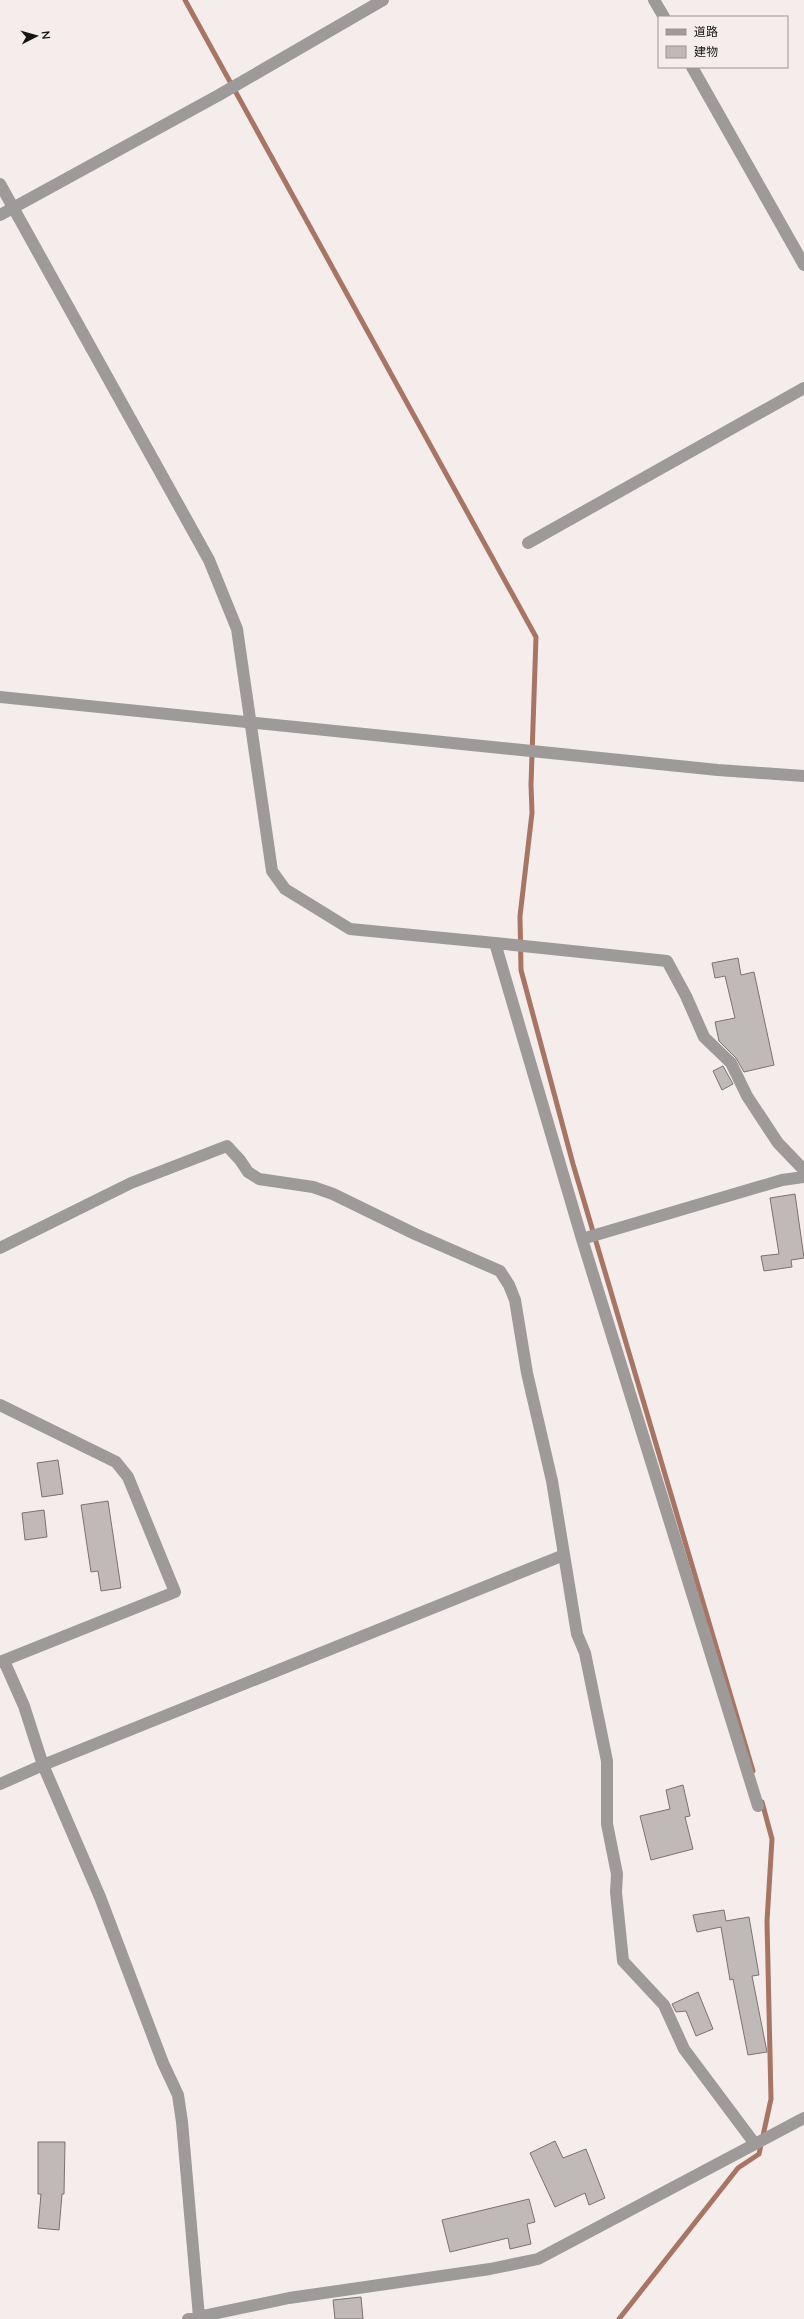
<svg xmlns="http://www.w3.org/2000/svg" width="804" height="2319" viewBox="0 0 804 2319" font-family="Lato,'Noto Sans JP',sans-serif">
<rect width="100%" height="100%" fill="#f4edeb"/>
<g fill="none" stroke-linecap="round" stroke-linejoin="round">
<path stroke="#a87565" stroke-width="5" d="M185,0L536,637L531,785L532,813L520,916L521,970L573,1164L753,1771
M619,2319L738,2168L759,2154L771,2099L767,1921L772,1839L762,1802"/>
</g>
<path fill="#bfb9b7" stroke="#797371" d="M738,958L741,975L754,972L774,1065L744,1072L736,1058L719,1041L715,1022L735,1018L725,976L715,978L712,963Z
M723,1066L733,1084L722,1090L713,1071Z
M795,1194L804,1258L791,1260L792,1267L764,1271L761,1256L779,1254L770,1198Z
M58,1460L63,1494L42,1497L37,1463Z
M108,1501L121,1588L101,1591L98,1571L91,1572L81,1505Z
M44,1510L47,1537L25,1540L22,1513Z
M683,1785L690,1816L685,1817L693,1849L651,1860L640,1816L670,1809L666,1790Z
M724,1910L726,1921L749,1917L759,1975L752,1976L767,2052L748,2055L733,1979L730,1980L721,1927L697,1932L693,1915Z
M698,1992L713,2029L696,2036L686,2011L676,2012L672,2004Z
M555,2141L563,2158L586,2149L605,2198L589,2205L585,2193L555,2207L530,2153Z
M38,2142H65L64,2194H62L59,2230L38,2228L41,2194H38Z
M529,2199L535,2222L527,2224L531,2244L510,2249L508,2238L450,2252L442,2220Z
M361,2297L363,2319H335L333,2300Z"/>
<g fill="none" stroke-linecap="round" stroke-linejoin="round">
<path stroke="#9d9a99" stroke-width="12" d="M654,0L664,17
M692,67L804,265
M0,184L209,560L237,629L272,871L285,889L350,929L495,943L582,1239L758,1806
M0,215L219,95L383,0
M528,543L804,388
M0,697L718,770L804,776
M495,943L667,961L686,996L704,1037L731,1063L747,1096L778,1143L804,1170
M582,1239L782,1180L804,1177
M0,1248L131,1183L227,1146L240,1160L248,1172L259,1179L313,1187L333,1194L415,1234L500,1271L509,1285L515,1300L527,1373L552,1481L577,1634L585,1653L607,1761V1824L617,1874L616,1892L623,1961L664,2005L684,2049L755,2144
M0,1405L116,1462L128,1477L175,1592L0,1662
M4,1661L24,1706L43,1765L100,1897L163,2063L178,2095L182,2122L199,2317
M0,1784L43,1765L564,1555
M188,2319L289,2298L490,2269L538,2259L804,2118"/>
</g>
<rect x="658" y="16" width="130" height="52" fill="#f4edeb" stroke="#9b9695"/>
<rect x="666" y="29" width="20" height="6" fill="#9d9a99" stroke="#9b9695"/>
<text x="694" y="36" font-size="12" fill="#161413">道路</text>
<rect x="666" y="46" width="20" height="12" fill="#bfb9b7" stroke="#9b9695"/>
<text x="694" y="56" font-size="12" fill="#161413">建物</text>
<g transform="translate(36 36) rotate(84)" stroke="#f4edeb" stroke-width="3" paint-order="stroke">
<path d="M0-3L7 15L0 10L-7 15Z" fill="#161413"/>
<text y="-6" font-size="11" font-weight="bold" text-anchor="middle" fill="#161413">N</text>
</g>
</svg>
